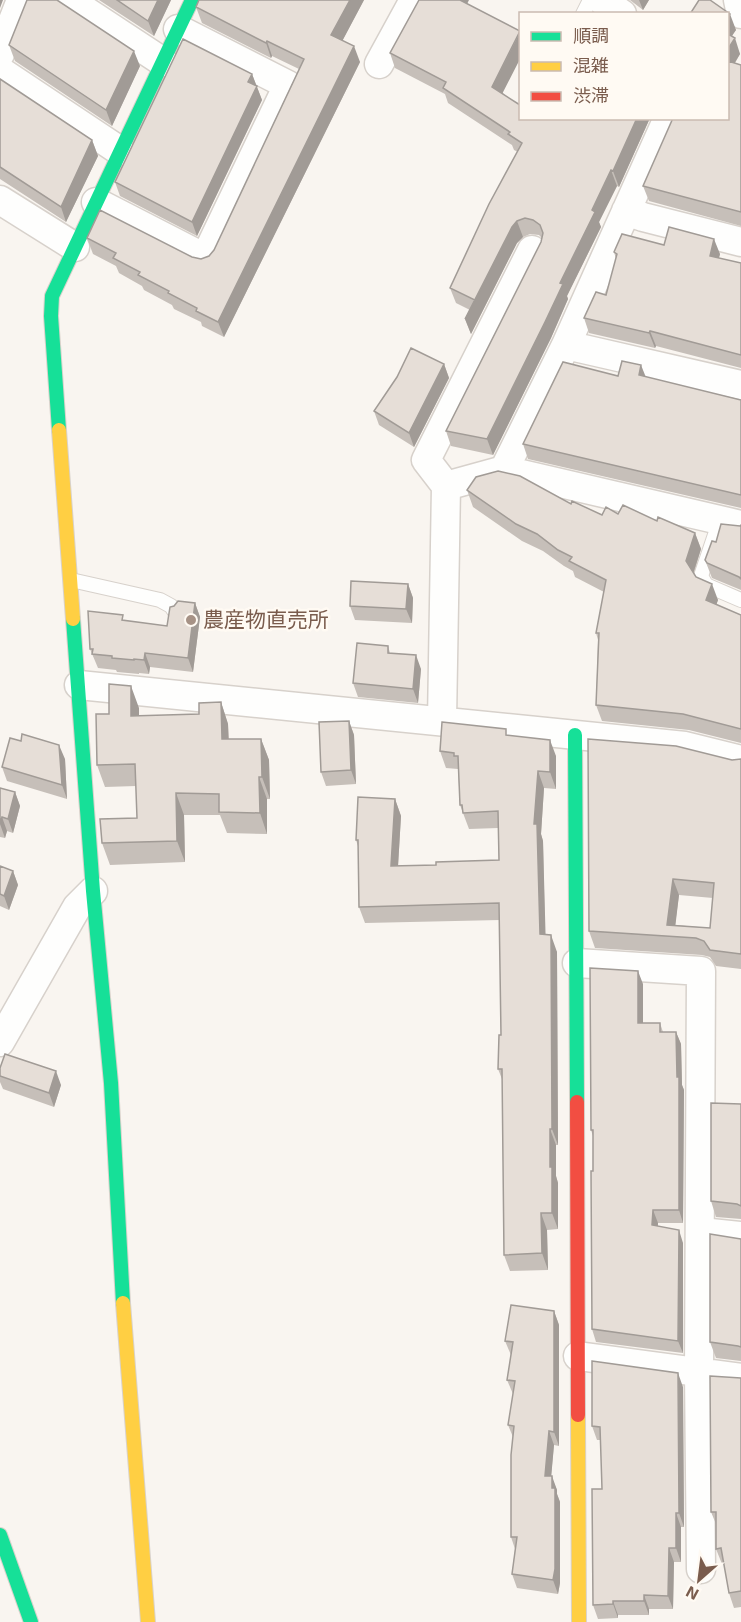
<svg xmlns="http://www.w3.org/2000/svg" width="741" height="1622" viewBox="0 0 741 1622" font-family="'Exo 2','Noto Sans JP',sans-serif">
<rect width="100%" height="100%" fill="#f9f5f0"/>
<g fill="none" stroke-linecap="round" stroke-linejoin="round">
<g stroke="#d7d1cb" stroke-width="16">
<path id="lane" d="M583,14L590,0
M720,520L701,576L706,585L741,600
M71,580L160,600L171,606L175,612"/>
</g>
<g stroke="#d7d1cb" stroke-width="31">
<path id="street" d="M69,0L163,62
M602,0L622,14
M738,0L741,14
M0,54L21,0
M379,64L414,0
M0,71L120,151
M0,200L75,247
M96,202L205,258L288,85L178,29
M626,211L643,217L741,242
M566,345L741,385
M504,470L741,525
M446,486L426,460L532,250
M79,685L685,746L741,760
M442,721L446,486L504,470L566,345L668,118
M577,963L701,971L699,1373L701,1569
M0,1042L77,907L93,891
M701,1232L741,1236
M578,1356L741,1378"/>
</g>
<g stroke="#d9d2cb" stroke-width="16">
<path id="fast" d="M59,430L51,316L52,296L192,0
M73,619L93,891L111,1083L123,1303
M575,735L577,1102
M0,1535L31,1622"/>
</g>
<g stroke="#d9d2cb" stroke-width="16">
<path id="slow" d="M59,430L73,619
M123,1303L148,1622
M578,1415L579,1622"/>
</g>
<g stroke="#d9d2cb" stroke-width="16">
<path id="jam" d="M577,1102L578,1415"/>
</g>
<use href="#lane" stroke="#fefefd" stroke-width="14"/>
<use href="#street" stroke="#fefefd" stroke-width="28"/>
<use href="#fast" stroke="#16e098" stroke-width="14"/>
<use href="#slow" stroke="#ffcf43" stroke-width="14"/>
<use href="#jam" stroke="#f24e42" stroke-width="14"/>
</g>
<path fill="#c6bfb9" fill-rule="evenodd" d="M99,0H171L154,36Z
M364,0L342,41L360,62L224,337L202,326L201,322L174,309L172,305L144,290L142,286L119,273L116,266L93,254L87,238L201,259L209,256L214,250L299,69L272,56L271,58L202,23L196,7Z
M630,0H649L643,10Z
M467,4L503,93L520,118H650L619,187L617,186L599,222L601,227L567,296L568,299L551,338L493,455L451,446L446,431L541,242L542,238L539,235L530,234L523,237L517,243L471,334L465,319L470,310L456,303L450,288L518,152L514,150L512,145L448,103L445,94L395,68L390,53Z
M728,14L736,30L731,36L740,54L735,63L741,65V226L649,201L643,186Z
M9,45L140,66L112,126L15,61Z
M252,74L262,100L197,236L120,196L115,182Z
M0,79L92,140L98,156L66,222L0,179Z
M664,245L720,254L719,258L741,263V368L656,346L655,348L589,333L584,318L606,295L616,259L614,252Z
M444,364L449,378L414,447L379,425L374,411Z
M618,376L646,377L741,400V508L528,459L523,444Z
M467,490L571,504L602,515L618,514L657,521L695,533L701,549L694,573L696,577L718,600L716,605L741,615V743L689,730L602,721L596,705L598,640L596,633L604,592L575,577L573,571L564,566L543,551L522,541L473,507Z
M741,525V590L712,578L705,560L716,542Z
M408,584L413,598L412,623L355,620L350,606Z
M195,603L200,617L193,672L150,667L149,674L139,673V674L117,672L116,670L98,668L90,649L125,621L167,626Z
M388,646L390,653L421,669L418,703L358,697L353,683Z
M221,702L228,724L229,739H261L269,760L270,799H267V834L227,833L220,815H184L185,862L110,865L102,843L137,818L136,786L105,787L97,765L109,714L139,708V716L199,714Z
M349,721L354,735L356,784L326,786L321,772Z
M508,735L556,756V789L544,788L541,834L543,841L545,935L557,952L558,1145H556V1176L558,1183V1229L547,1230L548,1270L510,1271L504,1255L502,1079L498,1069L501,1035L500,920L365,923L359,907L358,846L356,840L395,799L401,816L398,866L436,865L499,860L498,828L469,829L460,805L458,769L446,768L440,751Z
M65,759L67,799L7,781L2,767Z
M741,759V969L716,966L710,957L702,955L595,948L589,931L732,760ZM679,895L713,898L710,928L675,925Z
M0,788L15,792L20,806L13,833L7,831L5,838L0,837Z
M0,866L13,871L18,885L9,910L0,906Z
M643,984V1023H660L663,1032H676L681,1044L682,1085L684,1090L683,1223H658V1226L683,1243V1353L596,1342L592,1329L593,1136L591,1130Z
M0,1068L61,1085L54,1107L3,1089L0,1082Z
M741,1104V1219L716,1217L711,1201Z
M741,1239V1361L716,1358L710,1342Z
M554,1311L559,1325V1446L554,1445L551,1476L557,1490V1494L560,1502V1583L558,1594L517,1588L512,1574L515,1549L511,1537L513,1437L508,1425L513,1394L507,1380L511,1355L505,1341Z
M741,1378V1607L734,1608L729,1593L724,1564H722L716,1549V1524L711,1512Z
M683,1387L684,1527H681V1562H674L673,1609H649V1615H618V1618L598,1619L593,1605L602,1489L601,1440H597L592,1426Z"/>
<path fill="#a19b96" d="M0,0H3L0,8Z
M158,0H171L154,36L148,21Z
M350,0H364L337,51L331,35Z
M457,0H469L462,14Z
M639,0H649L643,10Z
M730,14L736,30L728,42V18Z
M520,32V59L498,102L492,87Z
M735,38L740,54L728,74V49Z
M267,41L272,56L271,58L266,43Z
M354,46L360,62L224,337L218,322Z
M134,51L140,66L112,126L106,110Z
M252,74L262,100L197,236L192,222Z
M637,118H650L619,187L613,171Z
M92,140L98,156L66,222L61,207Z
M611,170L617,186L599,222L601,227L567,296L568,299L551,338L493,455L487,439L560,283L592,210Z
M517,221L523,237L517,243L471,334L465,319L512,227Z
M714,239L720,254L715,271L710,256Z
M650,331L656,346L655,348L649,333Z
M444,364L449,378L414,447L409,433Z
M641,365L647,380L639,375Z
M695,533L701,549L692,577L686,561Z
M408,584L413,598L412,623L406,609Z
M712,584L718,600L712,617L706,600Z
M195,603L200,617L193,672L188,658Z
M145,653L150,667L149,674L144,660Z
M416,655L421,669L418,703L413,689Z
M131,686L139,708V737L131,716Z
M221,702L228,724L229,761L222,739Z
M349,721L354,735L356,784L351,770Z
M261,739L269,760L270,799L262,777Z
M550,740L556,756V789L550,772Z
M59,745L65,759L67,799L62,785Z
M538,771L544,788L541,834L543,841L546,951L540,934L534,824Z
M259,777L267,799V834L260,813Z
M15,792L20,806L13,833L8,819Z
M176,793L184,815L185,862L177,841Z
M395,799L401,816L397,883L391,866Z
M2,817L7,831L5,838L0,824Z
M13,871L18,885L9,910L4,896Z
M673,879L679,895L674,937L667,925Z
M551,935L557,952L558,1145L552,1129Z
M638,971L643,984V1036L638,1023Z
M676,1032L681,1044L682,1085L684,1090L683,1223L679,1210Z
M56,1071L61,1085L54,1107L49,1093Z
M550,1129L556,1145V1176L558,1183V1229L552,1213L550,1167Z
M653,1210L658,1223L657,1238L652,1225Z
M541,1213L547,1230L548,1270L542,1253Z
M679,1230L683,1243V1353L678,1341Z
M554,1311L559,1325V1446L554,1432Z
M678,1373L683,1387L684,1527L679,1513Z
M549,1431L554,1445L550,1490L545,1476Z
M552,1476L557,1490V1494L560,1502V1583L558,1594L553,1580Z
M676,1513L681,1527V1562L676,1548Z
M669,1548L674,1562L673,1609L668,1596Z
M644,1595L649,1609V1615L644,1601Z
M613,1601L618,1615V1618L613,1604Z"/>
<path fill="#e6ded7" stroke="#a19b96" stroke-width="1.5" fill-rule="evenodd" d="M27,0H57L134,51L106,110L9,45Z
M117,0H158L148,21Z
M199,0H350L331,35L354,46L218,322L196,311L197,308L168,293L169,291L138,275L140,272L113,258L116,253L87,238L100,210L192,257L201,259L209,256L214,250L304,59L267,41L266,43L196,7Z
M419,0H460L520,31L492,87L520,105V118H637L613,171L611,170L592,210L595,212L560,283L563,284L545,322L487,439L446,431L541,242L543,233L540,225L533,220L525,218L517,221L512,227L465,319L475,300L450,288L489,204L522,143L508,134L510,132L443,88L446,82L390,53Z
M699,0H710L730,14L728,18V14H690Z
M728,34L735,38L728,49Z
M183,39L252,74L248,82L257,86L192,222L115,182Z
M728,61L741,65V212L643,186L673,118H728Z
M0,79L92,140L61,207L0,167Z
M669,227L714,239L710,256L741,263V355L650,331L649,333L584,318L596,292L606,295L617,254L614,252L622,234L664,245Z
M411,348L444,364L409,433L374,411L397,377Z
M622,361L641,365L639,375L741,400V495L523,444L563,362L618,376Z
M498,471L520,476L571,504L572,501L602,515L606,507L618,514L623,505L657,521L658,517L695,533L686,561L696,577L712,584L706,600L741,615V729L683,714L596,705L599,633H596L606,580L569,561L572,557L558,550L537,534L516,524L467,490L476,477Z
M721,524L740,526L741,525V579L739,577L707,563L705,560L712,541L716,542Z
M351,581L408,584L406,609L350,606Z
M178,601L195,603L188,658L145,653L144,660L134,659V660L112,658V656L92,654L93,649H90L88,611L123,615L122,620L167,626L170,607L174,606Z
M357,643L388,646V653L416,655L413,689L353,683Z
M109,684L131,686V716L199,714V703L221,702L222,739H261L262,777H259L260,813L219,812V794L176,793L177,841L102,843L100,819L137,818L135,764L97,765L96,714H109Z
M349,721L351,770L321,772L319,722Z
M442,722L506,729V735L550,740V772L538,771L534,824H537L540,934L551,935L552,1129H550V1167H552V1213H541L542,1253L504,1255L502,1069H498L499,1035H501L499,903L359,907L358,840H356L358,797L395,799L391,866L436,865V862L499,860L498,811L463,813L462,805H460L458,756H454V753L440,751Z
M22,734L59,745L62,785L2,767L10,738L21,741Z
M588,739L676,746L732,760L741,759V954L710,950L704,941L696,938L589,931ZM673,879L714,883L710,928L667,925Z
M0,788L15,792L8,819L2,817L0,824Z
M0,866L13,871L4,896L0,894Z
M590,968L638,971V1023H660V1032H676L677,1077H679V1210H653L652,1225L679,1230L678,1341L592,1329L591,1171H593V1130H591Z
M5,1054L56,1071L49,1093L0,1076V1068Z
M711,1103L741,1104V1206L737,1204L711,1201Z
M710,1234L741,1239V1347L738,1346L710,1342Z
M511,1305L554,1311V1432L549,1431L545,1476H552V1488H555V1569L553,1580L512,1574L517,1537H511V1455L514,1426L508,1425L515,1381L507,1380L513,1342L505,1341Z
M592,1361L678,1373L679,1513H676V1548H669L668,1596L644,1595V1601H613V1604L593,1605L592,1489H602L600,1427L592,1426Z
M710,1376L741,1378V1591L729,1593L721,1548L716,1549V1512H711Z"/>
<circle fill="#a69286" stroke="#fffaf3" stroke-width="2" cx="191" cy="620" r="6"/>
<g text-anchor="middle" stroke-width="5" stroke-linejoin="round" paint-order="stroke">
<g font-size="21" fill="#7a5c4d" stroke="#fffaf3" text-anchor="start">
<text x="203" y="627">農産物直売所</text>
</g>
</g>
<rect x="519" y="12" width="210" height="108" fill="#fffaf3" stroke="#cabbb1" stroke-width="1.5"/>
<rect x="531" y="32" width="30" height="9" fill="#16e098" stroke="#cabbb1" stroke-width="1.5"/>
<text x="573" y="42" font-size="18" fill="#7a5c4d">順調</text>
<rect x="531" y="62" width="30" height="9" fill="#ffcf43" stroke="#cabbb1" stroke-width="1.5"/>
<text x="573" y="72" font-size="18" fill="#7a5c4d">混雑</text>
<rect x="531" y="92" width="30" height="9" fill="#f24e42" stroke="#cabbb1" stroke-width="1.5"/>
<text x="573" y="102" font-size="18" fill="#7a5c4d">渋滞</text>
<g transform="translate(699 1580) rotate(208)" stroke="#fffaf3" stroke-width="4.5" paint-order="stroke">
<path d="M0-4.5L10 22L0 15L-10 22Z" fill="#7a5c4d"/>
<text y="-9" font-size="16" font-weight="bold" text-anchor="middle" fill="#7a5c4d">N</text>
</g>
</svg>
